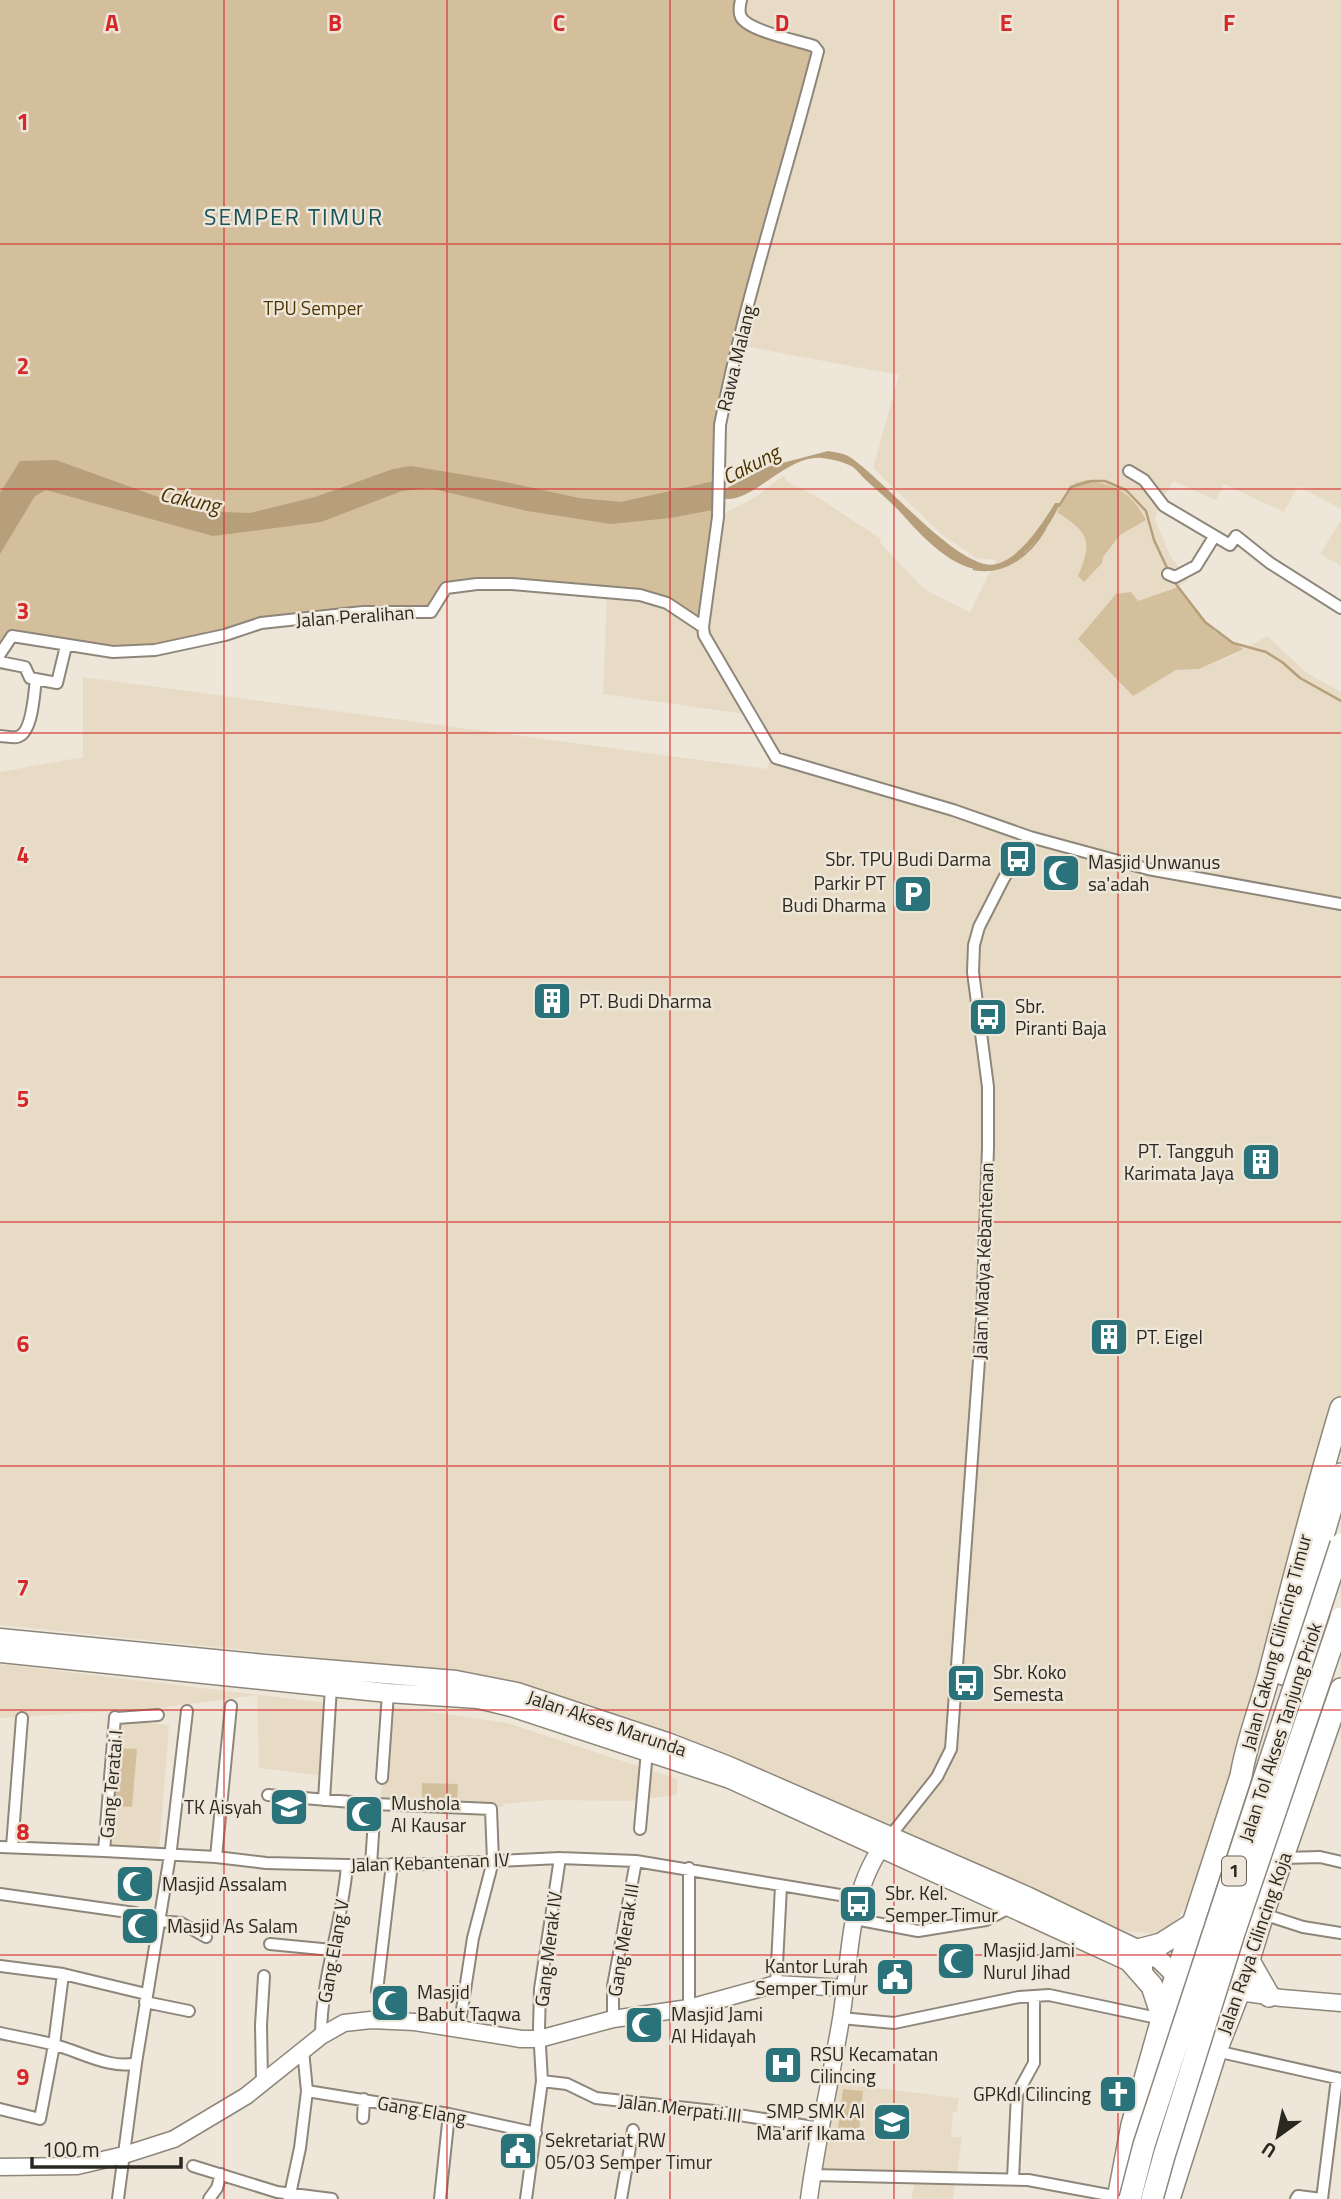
<svg xmlns="http://www.w3.org/2000/svg" width="1341" height="2199" viewBox="0 0 1341 2199" font-family="'Titillium Web',sans-serif">
<rect width="100%" height="100%" fill="#eee6d8"/>
<path fill="#e8dbc6" d="M741,0H1341V509L1298,486L1284,512L1224,484L1216,500L1173,481L1159,505L1155,520L1171,557L1188,580L1178,587L1138,601L1133,695L1176,670L1199,669L1236,654L1267,636L1307,673L1341,692V1433L1188,1902L1171,1928L1151,1934L1123,1930L693,1745L501,1679L449,1671L0,1625V772L83,757V677L767,769L773,753L752,715L603,694L607,592L718,517L757,496L784,475L786,481L814,495L880,538L881,544L924,589L970,612L996,560L976,558L940,533L873,468L899,375L738,345L746,22Z
M1341,520V566L1320,554Z
M0,1664L328,1703L324,1776L259,1768L257,1695L151,1709L0,1718Z
M389,1706L507,1723L677,1779V1795L628,1801L549,1800L503,1804V1807L380,1804Z
M117,1720L169,1725L159,1852L107,1848Z
M835,2083L959,2098L957,2112H953L951,2137H962L953,2199H911L915,2181L817,2177L825,2139L877,2138L830,2132Z"/>
<path fill="#d4bf9d" d="M0,0H741V18L814,46L720,425L718,496L703,627L667,603L512,584L447,588L431,612L261,623L225,635L113,652L13,636L0,654Z
M1087,480C1119,487 1129,490 1146,520L1120,535L1103,557L1102,563L1084,582L1078,576C1093,540 1089,533 1057,512L1075,483Z
M1178,587L1214,631L1244,649L1199,669L1176,670L1133,696L1078,639L1116,594L1131,592L1138,601Z
M117,1748L137,1749L132,1807L113,1806Z
M422,1783L458,1784L457,1803L422,1802Z
M843,2089L863,2091L859,2131L838,2128Z"/>
<path fill="#b69f7a" d="M828,451C834,452 842,453 848,456C882,476 960,574 997,564C1021,557 1043,523 1055,503H1060C1053,522 1038,540 1023,554C978,595 933,549 903,515C892,503 880,493 868,482C863,478 858,471 853,467C845,462 831,459 822,458C786,454 750,507 721,498L718,509L670,518L611,524L527,511L429,488L402,491L321,522L213,536L46,490L35,496L0,554V493L20,461L56,460L197,511L250,513L315,497L393,469L411,466L501,481L579,498L621,502L719,480V487L725,489L767,467Z"/>
<g fill="none" stroke-linecap="round" stroke-linejoin="round">
<path stroke="#b69f7a" stroke-width="2.5" d="M1059,506L1071,487L1091,481H1105L1126,490L1146,511L1154,540L1168,570
M974,569C1004,575 1030,555 1045,529
M1172,579L1205,622L1233,643L1266,652L1282,662L1300,678L1341,701"/>
<g stroke="#8e867a" stroke-width="14">
<path id="street" d="M741,0C740,5 738,11 741,17C748,31 799,41 814,46L818,51C786,176 745,298 720,425L718,517L703,627L704,635L776,758L953,810L1030,837
M1129,471L1144,480L1164,506L1230,545L1236,536L1270,563L1341,608
M1168,574L1175,577L1196,566L1214,537
M0,654L12,636L113,652L155,650L225,635L261,623L363,612H431L446,588L477,584H512L640,595L667,603L703,627
M0,662L25,667L30,678L57,683L66,646
M0,736C5,736 12,738 17,737C33,734 34,692 36,679
M117,1718L158,1715
M382,1778L388,1693
M268,1795L375,1804L491,1809L493,1861L473,1938L459,2029
M324,1800L331,1687
M640,1829L647,1751
M891,1835L937,1777L951,1749L982,1319L988,1148V1087L973,972L974,945L979,927L1004,878L1030,837L1148,869L1341,904
M0,1847L104,1851L216,1857L266,1863L347,1865L435,1864L560,1858L636,1861L858,1898
M12,1847L22,1718
M104,1851L115,1717
M216,1857L231,1706
M1283,1858L1320,1857L1341,1862
M371,1865L375,1804
M0,1894L135,1913L160,1921L181,1923L206,1937
M1263,1914L1303,1927L1341,1933
M855,1919L918,1931L986,1920L1009,1908
M270,1944L332,1950
M0,1966L63,1974L146,1994
M776,1984L781,1886
M377,1991L392,1864
M145,2002L189,2011
M689,2008V1868
M841,2018L894,2023L1019,1997L1049,1995L1162,2019
M613,2019V1986L636,1861
M0,2033C18,2037 37,2040 55,2045C79,2051 111,2070 136,2063
M321,2036C321,1978 343,1922 347,1865
M1216,2051L1341,2079
M542,2081L567,2084L596,2098L714,2111L820,2128
M262,2082L261,2025L264,1976
M307,2091L449,2114L536,2133
M0,2109L40,2119L54,2045L63,1974
M363,2118L364,2099
M193,2166L277,2192L332,2199
M812,2175L1028,2180L1119,2197
M1013,2179L1017,2094L1034,2063V1996
M118,2199L136,2063L171,1849L187,1711
M209,2199L217,2188L221,2174
M289,2199L300,2148L307,2091L303,2050
M440,2199L449,2114
M526,2199L542,2081L539,2029L540,1989L560,1858
M621,2199L633,2130
M1296,2199L1298,2196L1322,2199
M1322,2199L1337,2078"/>
</g>
<g stroke="#8e867a" stroke-width="19">
<path id="secondary" d="M1239,1992L1282,1998L1341,2003
M0,2167L77,2166L124,2155L174,2139L246,2096L321,2036L344,2023L371,2020L415,2022L521,2039H539L613,2019L689,2008L776,1984L845,1988
M809,2199C817,2138 831,2079 841,2019C851,1959 847,1888 888,1839"/>
</g>
<g stroke="#8e867a" stroke-width="21">
<path id="primary" d="M0,1638L265,1664L456,1680L517,1692L667,1742L729,1766L1027,1896L1160,1960L1170,1970L1187,1976
M0,1653L388,1693L478,1699L511,1707L730,1779L1143,1968"/>
</g>
<g stroke="#8e867a" stroke-width="24">
<path id="highway" d="M1283,1674L1341,1474
M1138,1950L1161,1944L1194,1923
M1249,1961L1269,1996
M1131,1962L1152,1986L1162,2016
M1118,2199L1132,2125L1162,2019L1241,1776C1247,1739 1262,1704 1271,1667C1293,1581 1315,1494 1341,1408
M1169,2199L1216,2051L1239,1992L1263,1914L1341,1689"/>
</g>
<use href="#street" stroke="#fff" stroke-width="10"/>
<use href="#secondary" stroke="#fff" stroke-width="16"/>
<use href="#primary" stroke="#fff" stroke-width="18"/>
<use href="#highway" stroke="#fff" stroke-width="21"/>
<g stroke="#8e867a" stroke-width="24" stroke-linecap="butt">
<path id="highway-bridge" d="M1130,2199L1144,2145L1341,1544
M1152,2199L1164,2156L1234,1933L1341,1618"/>
</g>
<use href="#highway-bridge" stroke="#fff" stroke-width="21"/>
</g>
<path fill="none" stroke="#d62828" stroke-width="2" stroke-opacity="0.55" d="M224,0V2199M447,0V2199M670,0V2199M894,0V2199M1118,0V2199M0,244H1341M0,489H1341M0,733H1341M0,977H1341M0,1222H1341M0,1466H1341M0,1710H1341M0,1955H1341"/>
<defs>
<g id="bus-square" transform="scale(2.0125)"><rect x="-9" y="-9" width="18" height="18" rx="4" fill="#2a737b" stroke="#eee6d8"/><path d="M-5-6H5V4H4V6H2V4H-2V6H-4V4H-5ZM-3.5-4V0h7V-4ZM-3.5 1.2v1.5H-2V1.2ZM2 1.2v1.5H3.5V1.2Z" fill="#fff"/></g>
<g id="mosque-square" transform="scale(2.0125)"><rect x="-9" y="-9" width="18" height="18" rx="4" fill="#2a737b" stroke="#eee6d8"/><path d="M3.5-4.9A6 6 0 1 0 3.5 4.9A5 5 0 1 1 3.5-4.9Z" fill="#fff"/></g>
<g id="parking-square" transform="scale(2.0125)"><rect x="-9" y="-9" width="18" height="18" rx="4" fill="#2a737b" stroke="#eee6d8"/><path d="M-3.5-5.5H1a3.5 3.5 0 0 1 0 7H-1V5.5H-3.5ZM-1-3.4V-.6H.8a1.4 1.4 0 0 0 0-2.8Z" fill="#fff"/></g>
<g id="building-square" transform="scale(2.0125)"><rect x="-9" y="-9" width="18" height="18" rx="4" fill="#2a737b" stroke="#eee6d8"/><path d="M-4-6H4V6H1V3H-1V6H-4ZM-2.5-4.3h1.7v1.8h-1.7ZM.8-4.3h1.7v1.8H.8ZM-2.5-1h1.7V.8h-1.7ZM.8-1h1.7V.8H.8Z" fill="#fff"/></g>
<g id="school-square" transform="scale(2.0125)"><rect x="-9" y="-9" width="18" height="18" rx="4" fill="#2a737b" stroke="#eee6d8"/><path d="M0-5L7-2L0 1L-7-2ZM-4 1L0 2.5L4 1V4Q0 6-4 4Z" fill="#fff"/></g>
<g id="civic-square" transform="scale(2.0125)"><rect x="-9" y="-9" width="18" height="18" rx="4" fill="#2a737b" stroke="#eee6d8"/><path d="M-.6-6.5H3V-4.5H.6V-3L4-1V1h2V6H-6V1h2V-1L-.6-3ZM-1.2 2.5V6h2.4V2.5Z" fill="#fff"/></g>
<g id="hospital-square" transform="scale(2.0125)"><rect x="-9" y="-9" width="18" height="18" rx="4" fill="#2a737b" stroke="#eee6d8"/><path d="M-5-5h3v3.5h4V-5h3V5h-3V1.5h-4V5h-3Z" fill="#fff"/></g>
<g id="church-square" transform="scale(2.0125)"><rect x="-9" y="-9" width="18" height="18" rx="4" fill="#2a737b" stroke="#eee6d8"/><path d="M-1.2-6h2.4v3.5h3.3v2.4h-3.3V6h-2.4V-.1h-3.3v-2.4h3.3Z" fill="#fff"/></g>
</defs>
<g fill-rule="evenodd">
<use href="#bus-square" x="1018" y="859"/>
<use href="#mosque-square" x="1061" y="873"/>
<use href="#parking-square" x="913" y="894"/>
<use href="#building-square" x="552" y="1001"/>
<use href="#bus-square" x="988" y="1017"/>
<use href="#building-square" x="1261" y="1162"/>
<use href="#building-square" x="1109" y="1337"/>
<use href="#bus-square" x="966" y="1683"/>
<use href="#school-square" x="289" y="1807"/>
<use href="#mosque-square" x="364" y="1814"/>
<use href="#mosque-square" x="135" y="1884"/>
<use href="#bus-square" x="858" y="1904"/>
<use href="#mosque-square" x="140" y="1926"/>
<use href="#mosque-square" x="956" y="1961"/>
<use href="#civic-square" x="895" y="1977"/>
<use href="#mosque-square" x="390" y="2003"/>
<use href="#mosque-square" x="644" y="2025"/>
<use href="#hospital-square" x="783" y="2065"/>
<use href="#church-square" x="1118" y="2094"/>
<use href="#school-square" x="892" y="2122"/>
<use href="#civic-square" x="518" y="2151"/>
</g>
<g text-anchor="middle" stroke-width="5" stroke-linejoin="round" paint-order="stroke">
<rect fill="#eee6d8" stroke="#666159" stroke-width="2" x="1222" y="1856.5" width="24" height="29" rx="5"/>
<g font-size="18" font-weight="bold" fill="#2b2822">
<text x="1234" y="1877">1</text>
</g>
<g font-size="19" fill="#4e3604" stroke="#eee6d8">
<text x="313" y="315">TPU Semper</text>
</g>
<g font-size="19" fill="#2b2822" stroke="#eee6d8">
<text transform="translate(736 358) rotate(-76)" y="7">Rawa Malang</text>
<text transform="translate(355 616) rotate(-4)" y="7">Jalan Peralihan</text>
<text transform="translate(983 1261) rotate(-88)" y="7">Jalan Madya Kebantenan</text>
<text transform="translate(1276 1642) rotate(-75)" y="7">Jalan Cakung Cilincing Timur</text>
<text transform="translate(607 1723) rotate(19)" y="7">Jalan Akses Marunda</text>
<text transform="translate(1280 1732) rotate(-72)" y="7">Jalan Tol Akses Tanjung Priok</text>
<text transform="translate(111 1784) rotate(-85)" y="7">Gang Teratai I</text>
<text transform="translate(430 1862) rotate(-2)" y="7">Jalan Kebantenan IV</text>
<text transform="translate(623 1940) rotate(-81)" y="7">Gang Merak III</text>
<text transform="translate(1254 1943) rotate(-71)" y="7">Jalan Raya Cilincing Koja</text>
<text transform="translate(548 1949) rotate(-83)" y="7">Gang Merak IV</text>
<text transform="translate(333 1951) rotate(-80)" y="7">Gang Elang V</text>
<text transform="translate(680 2108) rotate(7)" y="7">Jalan Merpati III</text>
<text transform="translate(422 2110) rotate(10)" y="7">Gang Elang</text>
</g>
<g font-size="19" fill="#2b2822" stroke="#eee6d8" text-anchor="start">
<text x="991" y="866" text-anchor="end">Sbr. TPU Budi Darma</text>
<text x="1088" y="869">Masjid Unwanus<tspan x="1088" dy="22">sa'adah</tspan></text>
<text x="886" y="890" text-anchor="end">Parkir PT<tspan x="886" dy="22">Budi Dharma</tspan></text>
<text x="579" y="1008">PT. Budi Dharma</text>
<text x="1015" y="1013">Sbr.<tspan x="1015" dy="22">Piranti Baja</tspan></text>
<text x="1234" y="1158" text-anchor="end">PT. Tangguh<tspan x="1234" dy="22">Karimata Jaya</tspan></text>
<text x="1136" y="1344">PT. Eigel</text>
<text x="993" y="1679">Sbr. Koko<tspan x="993" dy="22">Semesta</tspan></text>
<text x="391" y="1810">Mushola<tspan x="391" dy="22">Al Kausar</tspan></text>
<text x="262" y="1814" text-anchor="end">TK Aisyah</text>
<text x="162" y="1891">Masjid Assalam</text>
<text x="885" y="1900">Sbr. Kel.<tspan x="885" dy="22">Semper Timur</tspan></text>
<text x="167" y="1933">Masjid As Salam</text>
<text x="983" y="1957">Masjid Jami<tspan x="983" dy="22">Nurul Jihad</tspan></text>
<text x="868" y="1973" text-anchor="end">Kantor Lurah<tspan x="868" dy="22">Semper Timur</tspan></text>
<text x="417" y="1999">Masjid<tspan x="417" dy="22">Babut Taqwa</tspan></text>
<text x="671" y="2021">Masjid Jami<tspan x="671" dy="22">Al Hidayah</tspan></text>
<text x="810" y="2061">RSU Kecamatan<tspan x="810" dy="22">Cilincing</tspan></text>
<text x="1091" y="2101" text-anchor="end">GPKdI Cilincing</text>
<text x="865" y="2118" text-anchor="end">SMP SMK Al<tspan x="865" dy="22">Ma'arif Ikama</tspan></text>
<text x="545" y="2147">Sekretariat RW<tspan x="545" dy="22">05/03 Semper Timur</tspan></text>
</g>
<g font-size="21" font-style="italic" fill="#493200" stroke="#eee6d8">
<text transform="translate(751 465) rotate(-27)" y="7">Cakung</text>
<text transform="translate(190 500) rotate(12)" y="7">Cakung</text>
</g>
<g font-size="23" letter-spacing="2" fill="#175358" stroke="#eee6d8">
<text x="294" y="225">SEMPER TIMUR</text>
</g>
</g>
<g font-size="23" text-anchor="middle" font-weight="bold" fill="#d62828" stroke="#eee6d8" stroke-width="5" stroke-linejoin="round" paint-order="stroke">
<text x="112" y="31">A</text>
<text x="335" y="31">B</text>
<text x="559" y="31">C</text>
<text x="782" y="31">D</text>
<text x="1006" y="31">E</text>
<text x="1229" y="31">F</text>
<text x="23" y="130">1</text>
<text x="23" y="374">2</text>
<text x="23" y="619">3</text>
<text x="23" y="863">4</text>
<text x="23" y="1107">5</text>
<text x="23" y="1352">6</text>
<text x="23" y="1596">7</text>
<text x="23" y="1840">8</text>
<text x="23" y="2085">9</text>
</g>
<g transform="translate(1278 2136) rotate(213)" stroke="#eee6d8" stroke-width="5" paint-order="stroke">
<path d="M0-5L12 26L0 18L-12 26Z" fill="#2b2822"/>
<text y="-10" font-size="19" font-weight="bold" text-anchor="middle" fill="#2b2822">U</text>
</g>
<path d="M32 2157v10h149v-10" fill="none" stroke="#2b2822" stroke-width="3.5"/>
<text x="42" y="2157" font-size="21" fill="#2b2822" stroke="#eee6d8" stroke-width="5" paint-order="stroke">100 m</text>
</svg>
